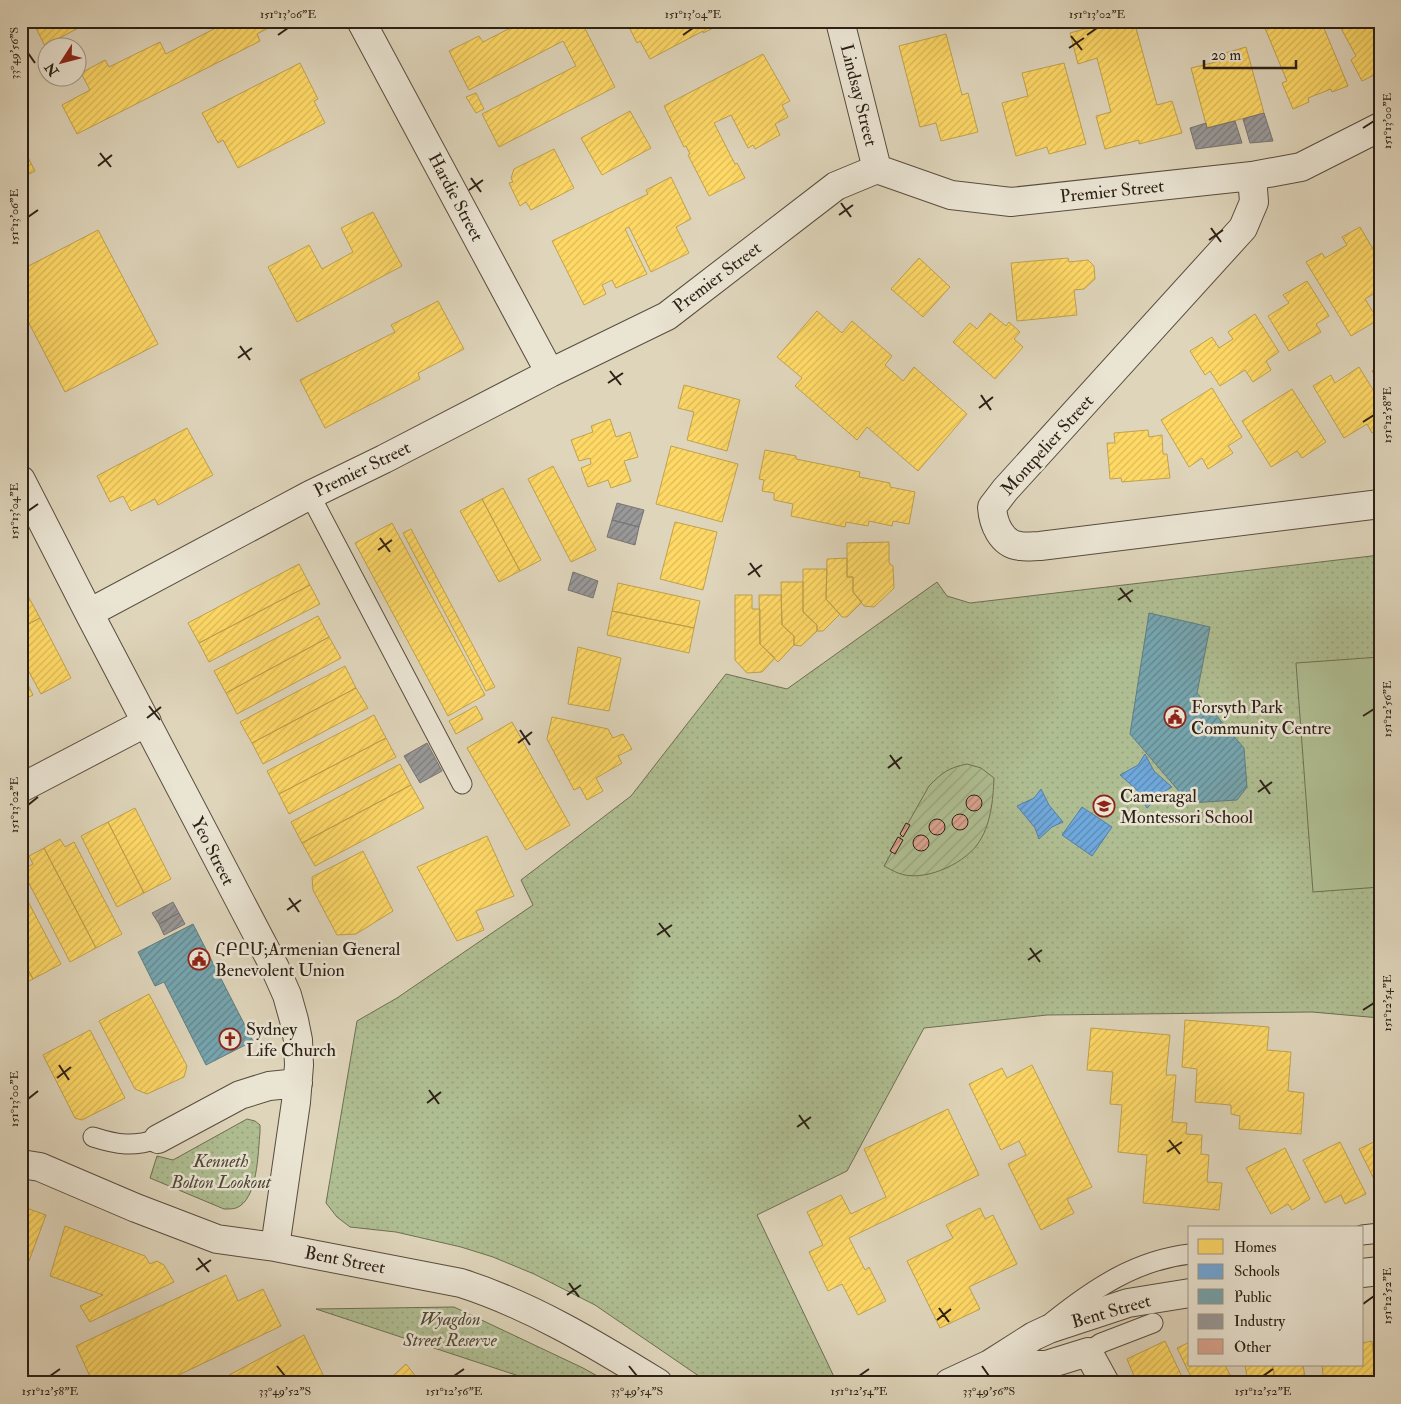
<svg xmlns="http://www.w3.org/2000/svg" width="1401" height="1404" viewBox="0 0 1401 1404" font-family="'IM FELL Double Pica','Noto Serif Armenian',serif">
<defs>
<pattern id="park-dots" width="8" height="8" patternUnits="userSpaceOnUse" patternTransform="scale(1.25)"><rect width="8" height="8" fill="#afbe92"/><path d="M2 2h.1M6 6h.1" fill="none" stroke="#97a37d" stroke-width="1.8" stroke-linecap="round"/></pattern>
<pattern id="garden-furrows" width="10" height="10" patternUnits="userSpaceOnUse" patternTransform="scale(1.25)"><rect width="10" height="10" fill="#afbe92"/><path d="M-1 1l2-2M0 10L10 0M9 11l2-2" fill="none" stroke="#97a37d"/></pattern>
<pattern id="homes-hatch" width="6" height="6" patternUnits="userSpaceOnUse" patternTransform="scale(1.25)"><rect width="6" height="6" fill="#ffd966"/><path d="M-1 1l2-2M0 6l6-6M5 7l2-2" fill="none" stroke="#dbba58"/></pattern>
<pattern id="schools-hatch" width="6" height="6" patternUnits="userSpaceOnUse" patternTransform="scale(1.25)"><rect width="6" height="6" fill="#6fa8dc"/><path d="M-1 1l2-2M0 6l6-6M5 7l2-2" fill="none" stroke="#5b88b1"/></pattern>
<pattern id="public-hatch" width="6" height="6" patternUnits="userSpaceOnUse" patternTransform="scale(1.25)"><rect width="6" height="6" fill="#76a5af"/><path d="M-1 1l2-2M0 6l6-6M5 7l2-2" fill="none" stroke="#61868d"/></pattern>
<pattern id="industry-hatch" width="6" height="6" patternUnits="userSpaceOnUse" patternTransform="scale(1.25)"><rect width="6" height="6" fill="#999"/><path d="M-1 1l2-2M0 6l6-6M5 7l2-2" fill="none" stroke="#7d7c7c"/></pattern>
<pattern id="building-hatch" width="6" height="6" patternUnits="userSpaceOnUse" patternTransform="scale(1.25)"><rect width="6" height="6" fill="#dba48f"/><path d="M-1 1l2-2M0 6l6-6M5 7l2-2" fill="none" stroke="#b28574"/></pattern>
</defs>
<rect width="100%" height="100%" fill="#dfd5bb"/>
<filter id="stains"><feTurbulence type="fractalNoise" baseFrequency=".004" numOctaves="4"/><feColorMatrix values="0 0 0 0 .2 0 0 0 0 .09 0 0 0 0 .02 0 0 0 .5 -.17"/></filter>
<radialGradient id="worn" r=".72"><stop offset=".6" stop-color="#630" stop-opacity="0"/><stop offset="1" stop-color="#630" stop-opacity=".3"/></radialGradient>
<path fill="url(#park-dots)" stroke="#6e6f54" d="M1380,555V1018L1312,1012L1047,1015L924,1028L847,1171L757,1215L837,1383H709L595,1305L534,1274L493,1257L461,1247L396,1232L350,1227L337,1217L326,1203L357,1021L397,998L533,905L521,880L631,796L726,674L787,689L937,582L947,596L970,603Z
M247,1119L255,1121L260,1125V1132C258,1152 258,1200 236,1208C233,1209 228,1209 224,1209L150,1178L157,1156L173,1160Z
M454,1307L583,1368L610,1383H540L316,1309Z"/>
<path fill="url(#garden-furrows)" stroke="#6e6f54" d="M967,764L981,768L994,778C993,800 991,826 977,845C962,865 922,883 898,873C893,871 888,868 884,866L929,786C943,772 948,768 967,764Z"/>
<path fill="#afbe92" stroke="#6e6f54" d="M1380,657V887L1313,892L1296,663Z"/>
<path fill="url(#homes-hatch)" stroke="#c0a24e" d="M39,21H91L45,46L34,24Z
M229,21H282L257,34L260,41L77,134L62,105L90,90L81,73L105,60L109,67L160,42L166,54Z
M524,21H581L615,87L499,147L482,114L576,66L563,41L469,90L449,51L479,36L483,42Z
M626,21H723L724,23L703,33V31L650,59L640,41L637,43Z
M886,21H918L888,29Z
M1114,21H1134L1157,105L1172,101L1182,133L1139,144V140L1105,149L1096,116L1111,112L1097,58L1078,64L1070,33Z
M1262,21H1321L1348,86L1332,92L1331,89L1308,98L1309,102L1293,109L1282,83L1287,81Z
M1337,21H1380V72L1362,81L1351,60L1356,56Z
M946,34L962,95L968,93L978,132L941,141L936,123L920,127L899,46Z
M1246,47L1264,113L1207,128L1191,68L1224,60L1222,54Z
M763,54L790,101L782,105L788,117L775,124L780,135L755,149L753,145L748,148L731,115L714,123L735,164L737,163L745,178L709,196L688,155L690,154L686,146L684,147L664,106Z
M300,63L318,99L314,101L325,123L238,168L223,140L218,143L202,113Z
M1064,63L1086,144L1049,154L1047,147L1016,156L1002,103L1028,96L1022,73Z
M476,93L484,109L476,113L466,97Z
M630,111L651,148L602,175L581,138Z
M21,144L35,171L21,178Z
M554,149L574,188L531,210L526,202L520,206L509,183L513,182L511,178L514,169Z
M671,177L691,219L676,227L689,253L651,272L629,227L625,229L647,274L616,288L612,280L602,285L606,294L584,305L552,241L648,194L646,190Z
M373,212L402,266L297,322L268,267L309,245L322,269L353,252L341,228Z
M1360,227L1380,261V290L1365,299L1378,320L1351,336L1306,262L1322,253L1325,258L1347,245L1342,237Z
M98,230L158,344L65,392L21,308V270Z
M919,258L950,287L923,317L891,289Z
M1068,258L1069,262L1088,260L1094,266L1095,279L1084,289L1074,290L1077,315L1017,321L1011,263Z
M1307,281L1329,316L1316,324L1321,332L1289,351L1268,316L1289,303L1283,295Z
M438,301L464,349L418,373L420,379L325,428L300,380L395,332L391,325Z
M817,311L842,333L852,321L892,356L885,365L903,381L914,367L967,414L918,471L867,427L857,440L795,386L802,378L777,357Z
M990,313L1006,326L1009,322L1020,332L1014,339L1023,347L995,379L953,342L970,323L977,329Z
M1255,314L1279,352L1266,361L1271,370L1253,382L1245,370L1220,386L1210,371L1205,375L1190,351L1212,337L1219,348L1233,339L1228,332Z
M1380,366V383L1372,371Z
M1359,367L1380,401V429L1372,433L1367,424L1344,438L1313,386L1331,375L1335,383Z
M684,385L740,400L727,451L687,440L694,412L678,408Z
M1212,388L1242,437L1228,446L1233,453L1208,469L1202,458L1189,467L1161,420Z
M1292,389L1326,442L1302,458L1297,451L1271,467L1242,421Z
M610,419L616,437L630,432L638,457L624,461L631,481L611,488L608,480L588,487L581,468L591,464L590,458L579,461L571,440L593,432L591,426Z
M187,428L213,475L158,505L155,499L131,511L123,496L110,502L97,476Z
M1148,430L1149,437L1162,435L1163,454H1167L1170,478L1122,482L1121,478L1110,479L1107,443H1115L1114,433Z
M671,446L738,464L722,522L656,504Z
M765,450L796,456V459L860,472L859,477L890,483V487L915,492L909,524L893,521L892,526L869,521L868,526L846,522L845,527L791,516L793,504L774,500V493L762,491L764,480L759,479Z
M553,466L596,550L571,562L528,479Z
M503,488L541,560L520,571L482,499Z
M482,499L520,571L499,582L460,511Z
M675,522L717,532L703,590L660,579Z
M392,523L485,695L448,716L355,543Z
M411,529L495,687L486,691L403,533Z
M889,542V563L893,566L894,588L874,607L864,606L853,592V577H847V543Z
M847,558V577H853V592L862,602L847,617H842L826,599L827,559Z
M299,564L310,585L199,643L188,623Z
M803,569H827L826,599L840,614L823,631H817V625L803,612Z
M781,582H803V612L817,625V631L801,646L794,645V636L782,625Z
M21,583L40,618L21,628Z
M618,583L700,601L694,628L612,611Z
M310,585L320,604L209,662L199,643Z
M735,595H752V609H760V644L775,658L762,672L747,673L735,660Z
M759,595H781L782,625L794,636V645L778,662L760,644Z
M612,611L694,628L689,653L607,635Z
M318,616L329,637L226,693L214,671Z
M40,618L71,678L41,694L21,657V628Z
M329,637L341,658L237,714L226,693Z
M578,647L621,658L609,711L568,704Z
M345,666L356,688L252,743L240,722Z
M21,671L33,695L21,701Z
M356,688L368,708L263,764L252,743Z
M476,706L483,719L456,734L449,721Z
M374,715L386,738L279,794L267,771Z
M552,717L608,729L613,738L623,734L632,749L618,756L622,763L596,778L603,791L587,800L580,787L574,790L547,739Z
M512,722L570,825L526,850L467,748Z
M386,738L396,757L289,814L279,794Z
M400,764L411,785L302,843L291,822Z
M411,785L424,808L315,866L302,843Z
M135,808L171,879L144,893L108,822Z
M108,822L144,893L117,907L81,836Z
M487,836L514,896L476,911L484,930L457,941L417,867Z
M60,839L65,847L74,842L122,934L96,948L44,848Z
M44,848L96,948L70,962L22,870L33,864L29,856Z
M363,851L393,911L356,934L337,935L313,890L312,877Z
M21,888L61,964L33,979L21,957Z
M21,957L33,979L21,985Z
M149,994L187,1066L184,1077L147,1094L135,1089L99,1021Z
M1185,1020L1269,1027L1267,1050L1291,1052L1288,1091L1304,1093L1301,1134L1239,1129L1240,1116L1231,1114V1105L1195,1102L1197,1069L1182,1067Z
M1091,1028L1170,1035L1166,1075H1176L1172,1122L1187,1123L1186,1134L1202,1135L1201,1154L1209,1155L1207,1182L1222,1183L1219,1210L1143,1203L1147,1155L1118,1152L1122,1105L1110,1104L1113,1072L1087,1070Z
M90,1030L125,1098L82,1120L75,1118L43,1055Z
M1032,1065L1092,1187L1067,1199L1074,1213L1041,1230L1008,1164L1026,1155L1019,1141L1001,1150L969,1084L1002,1068L1007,1078Z
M948,1109L979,1175L849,1238L865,1270L869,1267L886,1301L858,1315L842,1284L828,1291L809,1252L823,1245L807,1212L841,1195L851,1214L886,1197L864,1149Z
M1380,1139V1191L1359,1149Z
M1340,1142L1366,1194L1345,1204L1341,1195L1325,1203L1303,1160Z
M1285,1148L1310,1199L1292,1210L1288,1204L1271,1214L1246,1168Z
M21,1206L46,1215L29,1261L21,1258Z
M980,1208L985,1219L993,1215L1017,1264L969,1287L980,1309L940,1328L907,1261L953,1238L946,1225Z
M65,1226L145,1256L150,1264L157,1261L164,1265L174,1282L90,1322L80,1306L103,1295L50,1276Z
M226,1275L238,1301L263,1289L281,1326L162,1383H93L76,1346Z
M304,1335L327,1383H233L229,1375Z
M1165,1341L1185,1383H1128L1126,1379L1134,1376L1127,1359Z
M1372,1341L1376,1383H1324L1322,1365H1362V1343Z
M1375,1341H1380V1383H1379Z
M1190,1342V1365H1225L1234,1383H1194L1177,1348Z
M406,1364L421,1383H385Z
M1245,1365H1273L1275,1383H1248Z
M1273,1365H1303L1306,1383H1275Z"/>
<path fill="url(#schools-hatch)" stroke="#5b7fa1" d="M1145,754L1154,771L1172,787L1160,794L1147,808L1137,790L1120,775L1138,765Z
M1041,789L1049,805L1063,822L1052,827L1039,839L1035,828L1017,806L1034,798Z
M1082,807L1112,827L1092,856L1062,835Z"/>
<path fill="url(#public-hatch)" stroke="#607d81" d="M1149,613L1210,627L1197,693L1244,748L1247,787L1237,800L1189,803L1130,734Z
M193,924L253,1041L206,1065L164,982L155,986L138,952Z"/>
<path fill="url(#industry-hatch)" stroke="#787572" d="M1264,113L1273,141L1250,143L1243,119Z
M1235,121L1242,143L1196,149L1190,128L1206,123L1207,128Z
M617,503L644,510L639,527L612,520Z
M612,520L639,527L635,545L607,537Z
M573,572L598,581L593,598L568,590Z
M427,743L442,771L420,783L404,756Z
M173,902L179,913L159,924L152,913Z
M179,913L185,924L164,935L159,924Z"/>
<path fill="url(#building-hatch)" stroke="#2c2016" d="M966 803a8 8 0 1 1 16 0a8 8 0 1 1-16 0Z
M952 822a8 8 0 1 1 16 0a8 8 0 1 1-16 0Z
M929 827a8 8 0 1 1 16 0a8 8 0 1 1-16 0Z
M906,823L910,825L903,837L900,834Z
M913 843a8 8 0 1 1 16 0a8 8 0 1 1-16 0Z
M898,837L903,840L895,854L890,851Z"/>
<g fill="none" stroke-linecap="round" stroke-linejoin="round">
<g stroke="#594d3f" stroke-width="21">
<path id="lane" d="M310,495L462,784
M93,1137C118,1145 133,1147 158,1139
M1362,1235L1380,1233
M1052,1322C1093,1289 1136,1260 1190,1254
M1088,1352L1101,1343L1153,1323"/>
</g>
<g stroke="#594d3f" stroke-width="30">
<path id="street" d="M361,21L550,373
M840,21L877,169
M1252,176L1254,202L1243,228L1005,490L992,507C993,523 1001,544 1020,546C1027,547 1034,546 1040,546L1380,504
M21,480L89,613L275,968L287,995L294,1020L298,1040L299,1065L296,1102L275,1247
M89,613L310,495L384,459L550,373L667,316L836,186L877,169L951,195L1011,202L1252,176L1301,167L1380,127
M21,788L147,722
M158,1139L240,1095L269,1086L298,1083
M21,1164L40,1167L136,1208L217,1239L275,1247L461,1283C532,1306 595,1344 658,1383
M1362,1273L1380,1271
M990,1364L1046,1365L1088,1352L1105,1383
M949,1383L990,1364L1034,1336L1049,1329L1128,1303L1190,1293"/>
</g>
<use href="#lane" stroke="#eae4d3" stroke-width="19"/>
<use href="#street" stroke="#eae4d3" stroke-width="28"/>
</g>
<path fill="none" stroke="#2c2016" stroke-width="2" d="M278,35L288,28M683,35L693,28M1087,35L1097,28M1071,36L1082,50M1069,48L1084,38M28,53L35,63M1363,128L1374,121M100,153L111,167M98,166L112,155M471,178L481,192M469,190L483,180M841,203L851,217M839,215L853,205M28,217L38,210M1211,228L1221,242M1209,240L1223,230M240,346L250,360M238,358L252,348M610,371L621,385M608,383L623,373M981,395L991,410M979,408L993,397M1363,422L1374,415M28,511L38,504M380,538L390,552M378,550L392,540M750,563L760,577M748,575L762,565M1120,588L1131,602M1118,600L1133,590M149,706L160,720M1363,716L1374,709M147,718L161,707M520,730L530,745M518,743L532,732M890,755L900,769M888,768L902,757M1260,780L1270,794M1258,792L1272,782M28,805L38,797M289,898L299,912M287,910L301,900M659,923L670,937M657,935L672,925M1030,948L1040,962M1028,960L1042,950M1363,1010L1374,1003M59,1065L69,1080M57,1078L71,1067M429,1090L439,1104M28,1099L38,1091M427,1103L441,1092M799,1115L809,1129M797,1127L811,1117M1169,1140L1180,1154M1167,1152L1182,1142M198,1258L209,1272M196,1270L211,1260M569,1283L579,1297M567,1295L581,1285M1363,1304L1374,1296M939,1308L949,1322M937,1320L951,1309M277,1366L285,1376M629,1366L637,1376M982,1366L989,1376M50,1376L60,1369M454,1376L464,1369M859,1376L869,1369M1263,1376L1273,1369"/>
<defs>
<g id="civic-ring" transform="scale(1.125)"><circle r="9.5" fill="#eae4d3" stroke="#8f2418" stroke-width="1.5"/><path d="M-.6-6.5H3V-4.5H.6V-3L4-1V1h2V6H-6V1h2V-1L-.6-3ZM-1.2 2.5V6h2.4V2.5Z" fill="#8f2418"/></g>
<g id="school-ring" transform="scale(1.125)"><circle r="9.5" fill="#eae4d3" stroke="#8f2418" stroke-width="1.5"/><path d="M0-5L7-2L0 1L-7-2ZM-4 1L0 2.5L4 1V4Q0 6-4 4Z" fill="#8f2418"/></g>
<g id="church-ring" transform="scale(1.125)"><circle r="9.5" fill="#eae4d3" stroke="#8f2418" stroke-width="1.5"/><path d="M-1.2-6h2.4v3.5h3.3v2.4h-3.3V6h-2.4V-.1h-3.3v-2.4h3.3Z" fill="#8f2418"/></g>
</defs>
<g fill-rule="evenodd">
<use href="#civic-ring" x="1175" y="717"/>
<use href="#school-ring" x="1104" y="806"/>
<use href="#civic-ring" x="199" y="959"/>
<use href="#church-ring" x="230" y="1039"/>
</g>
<g text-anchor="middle" stroke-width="5" stroke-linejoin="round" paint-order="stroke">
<g font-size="18" fill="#2c2016" stroke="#eae4d3">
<text transform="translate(859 95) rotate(76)" y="6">Lindsay Street</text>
<text transform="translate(1112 191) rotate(-6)" y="6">Premier Street</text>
<text transform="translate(456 197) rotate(62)" y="6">Hardie Street</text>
<text transform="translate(717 277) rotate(-37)" y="6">Premier Street</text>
<text transform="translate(1047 445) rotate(-48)" y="6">Montpelier Street</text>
<text transform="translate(362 469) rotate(-26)" y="6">Premier Street</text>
<text transform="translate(213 851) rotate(63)" y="6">Yeo Street</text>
<text transform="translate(345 1260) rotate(11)" y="6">Bent Street</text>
<text transform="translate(1111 1311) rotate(-16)" y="6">Bent Street</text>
</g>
<g font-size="18" fill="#2c2016" stroke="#eae4d3" text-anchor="start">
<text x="1191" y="713">Forsyth Park<tspan x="1191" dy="21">Community Centre</tspan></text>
<text x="1120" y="802">Cameragal<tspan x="1120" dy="21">Montessori School</tspan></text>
<text x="215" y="955">ՀԲԸՄ;Armenian General<tspan x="215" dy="21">Benevolent Union</tspan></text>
<text x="246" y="1035">Sydney<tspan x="246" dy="21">Life Church</tspan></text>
</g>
<g font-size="18" font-style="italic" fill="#4d4835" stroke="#eae4d3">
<text x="221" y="1167">Kenneth<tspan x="221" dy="21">Bolton Lookout</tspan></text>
<text x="450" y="1325">Wyagdon<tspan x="450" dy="21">Street Reserve</tspan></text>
</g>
</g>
<rect width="1401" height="1404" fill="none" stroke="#dfd5bb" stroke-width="55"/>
<rect x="1188" y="1226" width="175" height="140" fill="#eae4d3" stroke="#9e9687"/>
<rect x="1198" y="1239" width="25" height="15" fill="#ffd966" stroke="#9e9687"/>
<text x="1234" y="1252" font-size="15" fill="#2c2016">Homes</text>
<rect x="1198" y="1264" width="25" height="15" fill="#6fa8dc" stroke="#9e9687"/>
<text x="1234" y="1276" font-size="15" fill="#2c2016">Schools</text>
<rect x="1198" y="1289" width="25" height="15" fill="#76a5af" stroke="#9e9687"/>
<text x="1234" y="1302" font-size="15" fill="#2c2016">Public</text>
<rect x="1198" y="1314" width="25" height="15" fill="#999999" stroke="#9e9687"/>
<text x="1234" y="1326" font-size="15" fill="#2c2016">Industry</text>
<rect x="1198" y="1339" width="25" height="15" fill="#dba48f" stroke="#9e9687"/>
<text x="1234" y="1352" font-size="15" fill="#2c2016">Other</text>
<g transform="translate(62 62) rotate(234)"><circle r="24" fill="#eae4d3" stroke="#9e9687"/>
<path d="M0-4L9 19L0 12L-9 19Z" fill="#8f2418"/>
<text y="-8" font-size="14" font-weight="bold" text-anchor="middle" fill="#2c2016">N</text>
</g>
<path d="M1204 60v8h92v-8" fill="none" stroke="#2c2016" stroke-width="2.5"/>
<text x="1211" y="60" font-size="15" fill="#2c2016" stroke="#eae4d3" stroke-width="4" paint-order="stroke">20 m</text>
<rect x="28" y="28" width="1346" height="1348" fill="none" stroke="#2c2016" stroke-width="2"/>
<g font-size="12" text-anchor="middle" fill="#2c2016">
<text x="288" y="18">151°13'06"E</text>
<text x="693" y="18">151°13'04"E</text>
<text x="1097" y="18">151°13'02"E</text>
<text transform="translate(14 53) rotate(-90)" y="4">33°49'56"S</text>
<text transform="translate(1387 121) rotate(-90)" y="4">151°13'00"E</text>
<text transform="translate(14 217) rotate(-90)" y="4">151°13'06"E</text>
<text transform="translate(1387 415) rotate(-90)" y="4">151°12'58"E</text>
<text transform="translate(14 511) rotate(-90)" y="4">151°13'04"E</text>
<text transform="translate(1387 709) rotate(-90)" y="4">151°12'56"E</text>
<text transform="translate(14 805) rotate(-90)" y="4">151°13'02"E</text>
<text transform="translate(1387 1003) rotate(-90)" y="4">151°12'54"E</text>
<text transform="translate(14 1099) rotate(-90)" y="4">151°13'00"E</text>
<text transform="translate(1387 1296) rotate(-90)" y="4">151°12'52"E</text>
<text x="50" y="1395">151°12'58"E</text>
<text x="285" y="1395">33°49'52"S</text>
<text x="454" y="1395">151°12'56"E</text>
<text x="637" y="1395">33°49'54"S</text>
<text x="859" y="1395">151°12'54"E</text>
<text x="989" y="1395">33°49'56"S</text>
<text x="1263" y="1395">151°12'52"E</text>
</g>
<rect width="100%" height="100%" filter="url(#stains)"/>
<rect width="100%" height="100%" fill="url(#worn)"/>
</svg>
